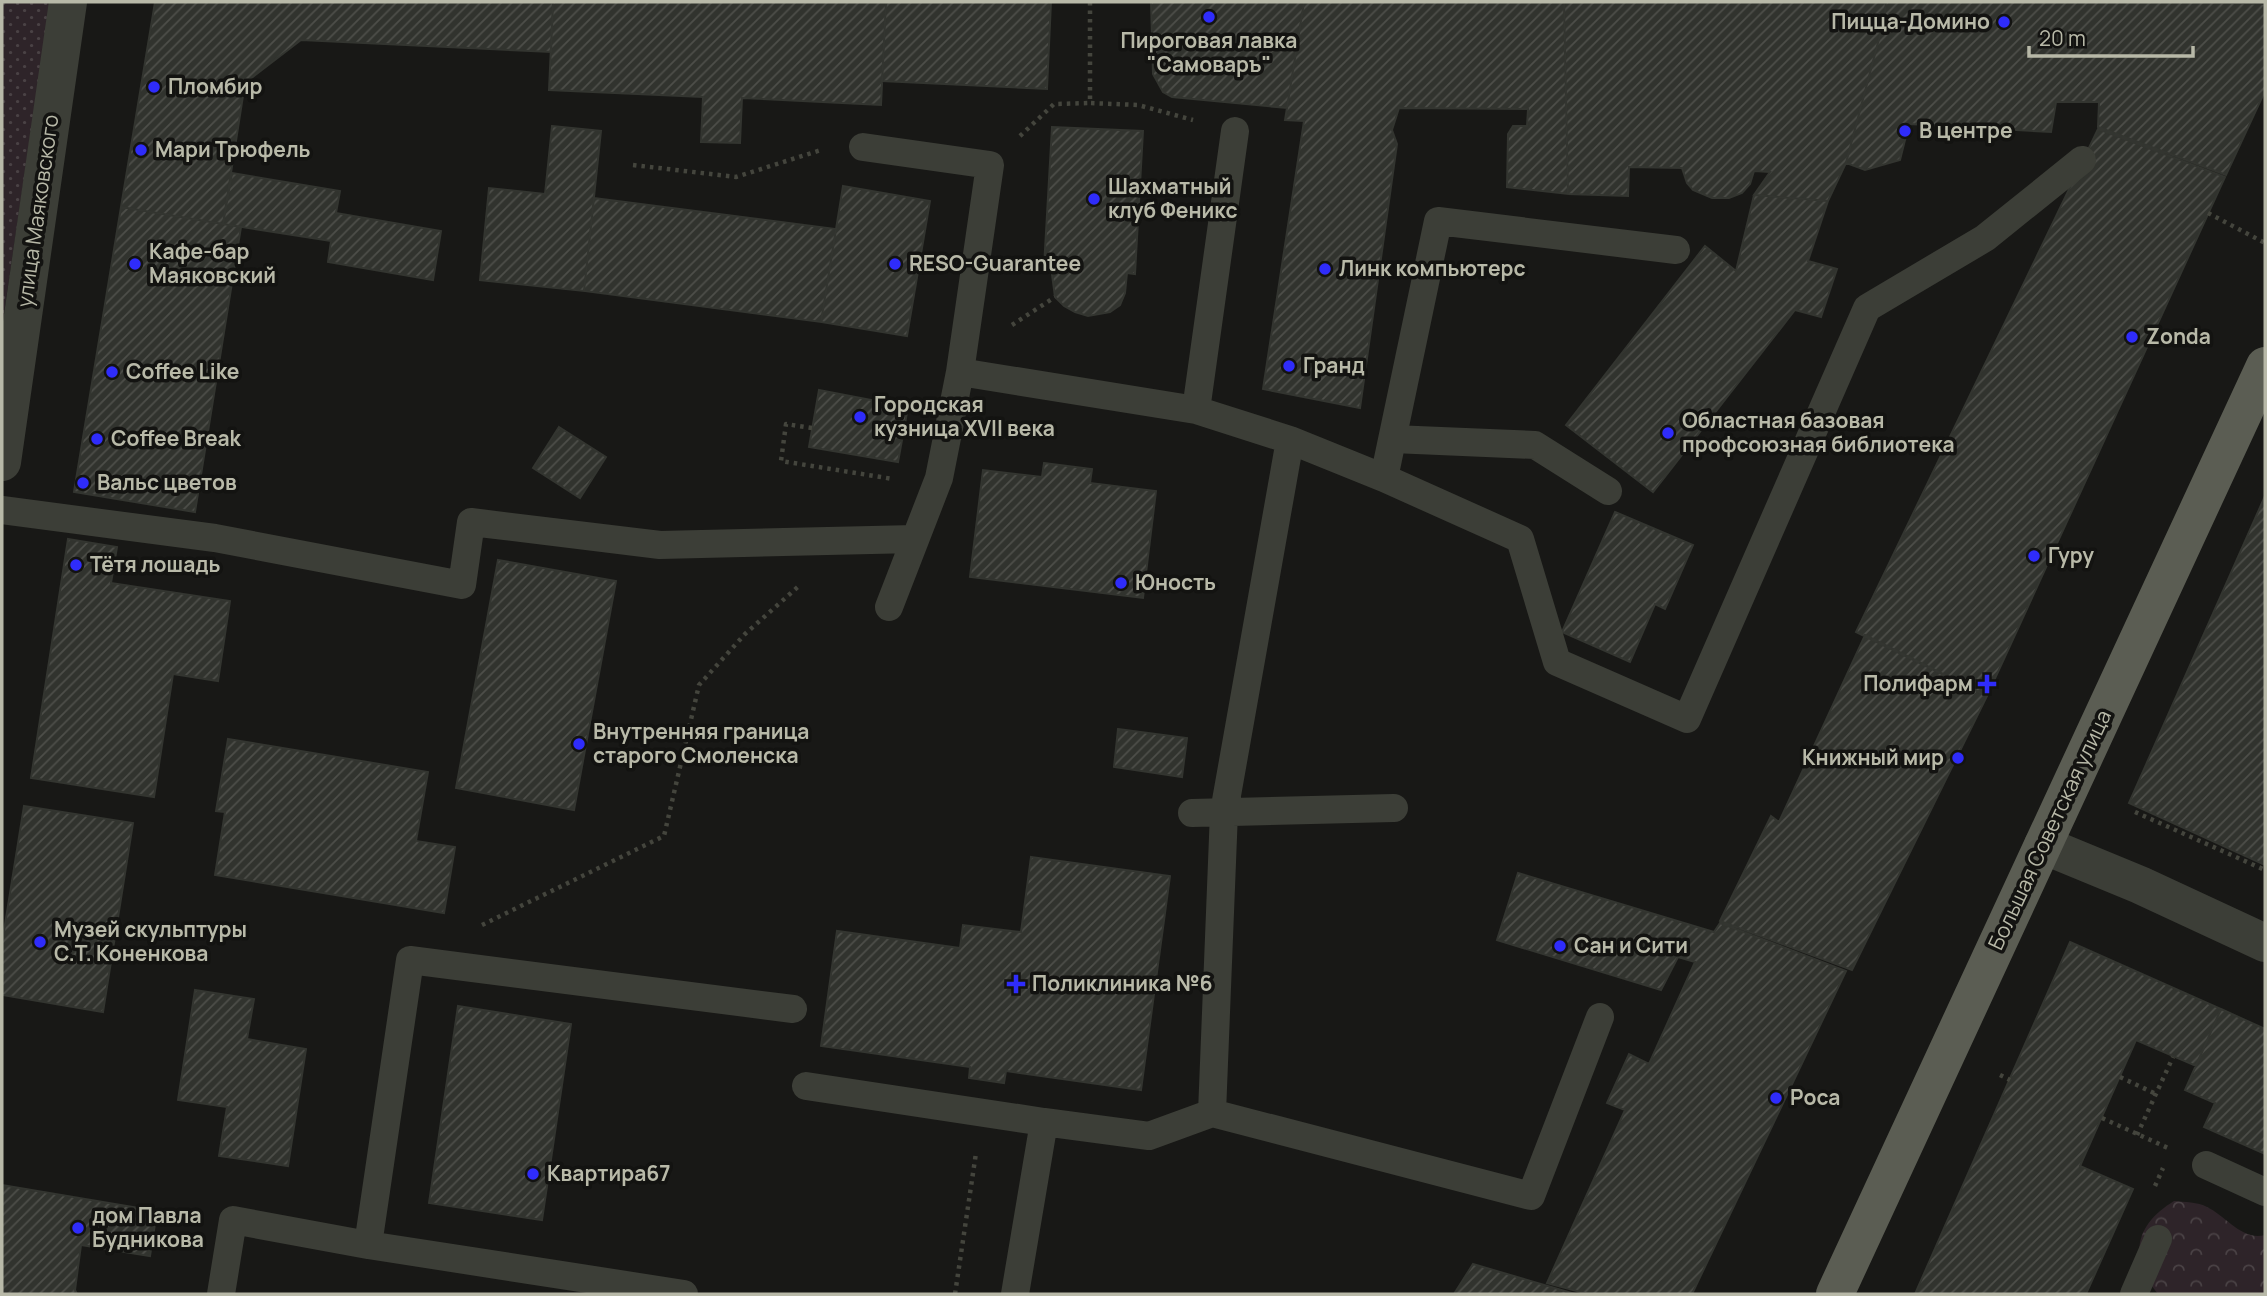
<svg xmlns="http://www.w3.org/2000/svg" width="2267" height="1296" viewBox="0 0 2267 1296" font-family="Manrope,sans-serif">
<defs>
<pattern id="grass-dots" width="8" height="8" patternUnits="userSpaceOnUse" patternTransform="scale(1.75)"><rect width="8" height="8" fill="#2e2429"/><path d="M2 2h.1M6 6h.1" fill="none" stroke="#4a4245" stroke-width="1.8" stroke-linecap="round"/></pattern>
<pattern id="forest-crowns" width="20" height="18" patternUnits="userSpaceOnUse" patternTransform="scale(1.75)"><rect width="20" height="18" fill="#2e2429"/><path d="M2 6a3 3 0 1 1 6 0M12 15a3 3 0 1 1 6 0" fill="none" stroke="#4a4245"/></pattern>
<pattern id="building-hatch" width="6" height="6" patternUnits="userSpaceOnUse" patternTransform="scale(1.75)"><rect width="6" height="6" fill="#31332e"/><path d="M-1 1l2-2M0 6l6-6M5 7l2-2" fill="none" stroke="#4d4e49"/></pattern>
</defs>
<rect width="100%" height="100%" fill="#181816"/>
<path fill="url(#grass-dots)" d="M2,2H50L2,327Z"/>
<path fill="url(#forest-crowns)" d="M2174,1201C2184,1202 2198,1202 2207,1207C2226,1216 2242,1241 2265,1235V1294H2158C2152,1286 2143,1275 2141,1265C2134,1235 2150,1216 2174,1201Z"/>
<path fill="url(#building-hatch)" stroke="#333530" stroke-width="2" d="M155,2H553L551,52L301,40L245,83L223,224L121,207Z
M553,2H886L881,105L742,98L740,143L701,142L703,97L549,90Z
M886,2H1051L1047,89L882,81Z
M1151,2H1304L1287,108L1172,97L1163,92L1153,74Z
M1304,2H1564L1568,194L1507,187L1508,134L1513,126H1527L1528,109L1399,108L1392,130L1397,144L1360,408L1263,389L1304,121L1285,120Z
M1564,2H1886L1884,20L1846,163L1828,201L1754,195L1770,172L1754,171L1750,184L1742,193L1729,198H1712L1693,190L1687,183L1682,168L1629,167L1628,196L1568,194Z
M1886,2H2210L2265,4V91L2226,175L2098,127L2099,102H2056L2051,132L1909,124L1900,160L1865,170L1846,163L1884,20Z
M552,126L601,131L584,291L480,280L489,188L545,194Z
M1052,127L1143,131L1135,274L1127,273L1125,293L1120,305L1110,312L1088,316L1075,312L1064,306L1055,297L1051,267H1044Z
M2098,129L2225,177L1987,696L1856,632Z
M232,173L340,191L336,213L441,231L433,280L328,262L331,241L223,224Z
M843,186L930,201L907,336L821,322Z
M1754,195L1828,201L1808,261L1837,269L1821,317L1795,310L1653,492L1566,425L1705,246L1736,271Z
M594,198L836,229L821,322L584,291Z
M121,207L241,227L195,512L74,492Z
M819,390L908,407L898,462L809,447Z
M559,427L606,457L580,498L533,468Z
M1044,463L1092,469L1090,483L1156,491L1143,598L970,577L983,470L1042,477Z
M2265,496V865L2129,803Z
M1615,512L1693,545L1665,609L1655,604L1630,662L1562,632Z
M68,539L117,547L111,583L230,601L218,681L173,674L154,797L31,778Z
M498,560L616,581L574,810L456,788Z
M1865,635L1987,696L1852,970L1720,921L1771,816L1779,822Z
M1118,729L1187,738L1182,777L1114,767Z
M228,739L428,772L416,841L455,847L444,913L215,875L225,812L216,811Z
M24,806L133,823L103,1012L2,995V943Z
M1031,857L1170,876L1141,1090L1006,1071L1004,1083L969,1078L970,1067L821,1046L837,931L960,948L963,925L1021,932Z
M1518,873L1714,932L1720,923L1846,971L1692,1294H1588L1547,1283L1625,1110L1607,1103L1629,1054L1649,1064L1695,962L1678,957L1661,990L1497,940Z
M2070,942L2221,1009L2196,1066L2136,1040L2080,1166L2133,1189L2086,1294H1915Z
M195,990L254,999L247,1039L306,1049L288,1166L219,1156L227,1107L178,1100Z
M458,1006L571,1024L542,1220L429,1203Z
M2221,1009L2265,1029V1154L2204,1127L2215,1103L2185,1090Z
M2,1185L157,1211L150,1256L81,1245L75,1290L77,1294H2Z
M1473,1264L1575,1294H1454Z"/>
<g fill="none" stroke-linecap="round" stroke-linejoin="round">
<path stroke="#44453d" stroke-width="4.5" stroke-dasharray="3.5 5" stroke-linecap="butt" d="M1090,2V103L1138,105L1193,120
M1020,136L1054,104L1090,103
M633,165L736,177L821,150
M2208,213L2265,243
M1012,325L1055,297
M812,428L786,424L781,461L893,479
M2135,812L2265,870
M482,925L664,836L699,685L745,634L800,585
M2000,1075L2010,1080
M2120,1077L2156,1094
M2102,1118L2168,1148
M2137,1135L2173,1057
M2155,1186L2163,1168
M955,1294L976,1153"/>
<path stroke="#3c3e37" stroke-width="28" d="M1235,131L1196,410L1290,440L1384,478L1438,221L1676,250
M863,147L990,165L960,372L939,478L889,607
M960,372L1196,410
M1393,439L1535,445L1608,491
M1384,478L1520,539L1557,662L1687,719L1867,308L1985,238L2082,160
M2,510L215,538L462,585L471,522L660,545L915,539
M1192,813L1394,808
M806,1086L1044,1122
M1212,1113L1531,1196L1600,1017
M2206,1165L2265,1192
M221,1294L233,1220L368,1245
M684,1294L368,1245L410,960L793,1009
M1015,1294L1044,1122L1149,1136L1212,1113L1224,812L1290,440
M2134,1294L2158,1239"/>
<path stroke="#3c3e37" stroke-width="38" d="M2,462L68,2"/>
<path stroke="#3c3e37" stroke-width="38" d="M2043,845L2140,885L2265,943"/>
<path stroke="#5b5d53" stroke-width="38" d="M1835,1294L2265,366"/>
</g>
<g fill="#2f2cfb" stroke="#131311" stroke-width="2.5">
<circle cx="1209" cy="17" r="7"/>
<circle cx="2004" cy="22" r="7"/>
<circle cx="154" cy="87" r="7"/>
<circle cx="1905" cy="131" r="7"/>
<circle cx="141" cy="150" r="7"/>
<circle cx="1094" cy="199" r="7"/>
<circle cx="135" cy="264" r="7"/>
<circle cx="895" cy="264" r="7"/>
<circle cx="1325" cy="269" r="7"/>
<circle cx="2132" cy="337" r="7"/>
<circle cx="1289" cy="366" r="7"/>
<circle cx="112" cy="372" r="7"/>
<circle cx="860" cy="417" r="7"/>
<circle cx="1668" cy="433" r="7"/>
<circle cx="97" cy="439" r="7"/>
<circle cx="83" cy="483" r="7"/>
<circle cx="2034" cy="556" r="7"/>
<circle cx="76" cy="565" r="7"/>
<circle cx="1121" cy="583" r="7"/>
<path d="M1983.5 673.5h7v7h7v7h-7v7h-7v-7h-7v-7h7z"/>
<circle cx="579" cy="744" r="7"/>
<circle cx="1958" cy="758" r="7"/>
<circle cx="40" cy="942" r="7"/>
<circle cx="1560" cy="946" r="7"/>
<path d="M1012.5 973.5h7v7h7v7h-7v7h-7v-7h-7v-7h7z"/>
<circle cx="1776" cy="1098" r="7"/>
<circle cx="533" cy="1174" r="7"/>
<circle cx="78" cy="1228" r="7"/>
</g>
<g text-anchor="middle" stroke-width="7" stroke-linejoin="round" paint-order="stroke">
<g font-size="21" font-weight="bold" fill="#b8b9a8" stroke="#131311" text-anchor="start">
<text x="1990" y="29" text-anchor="end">Пицца-Домино</text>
<text x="1209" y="48" text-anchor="middle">Пироговая лавка<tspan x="1209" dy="24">"Самоваръ"</tspan></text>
<text x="168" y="94">Пломбир</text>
<text x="1919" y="138">В центре</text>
<text x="155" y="157">Мари Трюфель</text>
<text x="1108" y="194">Шахматный<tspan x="1108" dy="24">клуб Феникс</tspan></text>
<text x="149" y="259">Кафе-бар<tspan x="149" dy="24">Маяковский</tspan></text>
<text x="909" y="271">RESO-Guarantee</text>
<text x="1339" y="276">Линк компьютерс</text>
<text x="2146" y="344">Zonda</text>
<text x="1303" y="373">Гранд</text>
<text x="126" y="379">Coffee Like</text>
<text x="874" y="412">Городская<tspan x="874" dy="24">кузница XVII века</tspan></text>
<text x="1682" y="428">Областная базовая<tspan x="1682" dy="24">профсоюзная библиотека</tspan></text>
<text x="111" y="446">Coffee Break</text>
<text x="97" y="490">Вальс цветов</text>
<text x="2048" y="563">Гуру</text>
<text x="90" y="572">Тётя лошадь</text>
<text x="1135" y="590">Юность</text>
<text x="1973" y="691" text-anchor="end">Полифарм</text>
<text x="593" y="739">Внутренняя граница<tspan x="593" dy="24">старого Смоленска</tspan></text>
<text x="1944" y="765" text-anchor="end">Книжный мир</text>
<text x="54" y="937">Музей скульптуры<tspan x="54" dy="24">С.Т. Коненкова</tspan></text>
<text x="1574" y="953">Сан и Сити</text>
<text x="1032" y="991">Поликлиника №6</text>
<text x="1790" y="1105">Роса</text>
<text x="547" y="1181">Квартира67</text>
<text x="92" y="1223">дом Павла<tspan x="92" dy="24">Будникова</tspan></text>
</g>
<g font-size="21" fill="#b8b9a8" stroke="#131311">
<text transform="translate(38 211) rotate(-82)" y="7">улица Маяковского</text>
<text transform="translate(2050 830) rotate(-65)" y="7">Большая Советская улица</text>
</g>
</g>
<rect width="2267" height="1296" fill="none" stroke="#b8b9a8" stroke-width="7"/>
<path d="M2029 46v10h164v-10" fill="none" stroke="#b8b9a8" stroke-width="3.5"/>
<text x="2039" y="46" font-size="21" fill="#b8b9a8" stroke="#131311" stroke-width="5" paint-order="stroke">20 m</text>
</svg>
